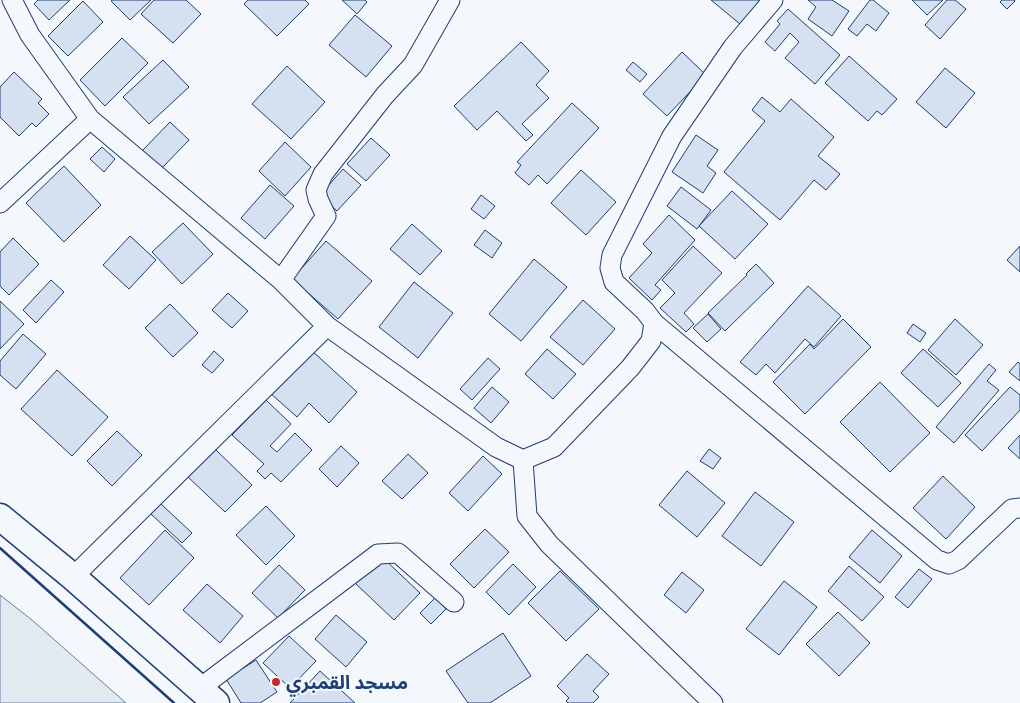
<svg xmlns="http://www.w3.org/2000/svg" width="1020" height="703" viewBox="0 0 1020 703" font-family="Cabin,'Noto Sans Arabic',sans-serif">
<rect width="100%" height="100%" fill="#f4f7fb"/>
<path fill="#e3e9f0" stroke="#687fa3" d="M0,595L32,620L126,703H0Z"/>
<path fill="#d5e0f0" stroke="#1d3f73" d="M38,0H70L49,20L34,4Z
M113,0H151L130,20L111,1Z
M154,0H186L201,14L173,43L141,14Z
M248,0H305L309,4L277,36L244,4Z
M342,0H365L367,2L357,14Z
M711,0H761L740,24Z
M808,0H832L849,11L832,36L808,19L816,7Z
M870,0H873L889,13L876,31L867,24L857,36L848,29Z
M912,0H943L927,15Z
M947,0H955L966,9L940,39L925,25Z
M1002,0H1014L1015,1L1007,9L1000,2Z
M83,1L103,22L68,56L48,36Z
M788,9L840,55L815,84L785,58L799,42L790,33L775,51L765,42L780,24L777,21Z
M355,15L392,46L366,77L329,45Z
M122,38L148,63L105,106L80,80Z
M521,42L549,71L536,85L549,98L522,124L533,135L526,141L497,111L477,130L454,106Z
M682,52L706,75L667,116L643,94Z
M849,56L897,99L882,115L877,111L868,121L825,83Z
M163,60L189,87L149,124L123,97Z
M633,62L647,74L640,82L626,70Z
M287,66L325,102L291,139L252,104Z
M945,68L975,93L946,128L916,102Z
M14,72L42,99L38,103L49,114L36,127L32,123L19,136L0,117V87Z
M762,97L780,112L791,99L834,137L818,156L840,174L826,190L814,180L780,220L724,172L765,121L752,110Z
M572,103L599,128L547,184L538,175L529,185L515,173L521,165L517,162Z
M170,122L189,140L161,169L142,151Z
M696,135L718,150L707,166L716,173L703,193L672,172Z
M371,138L390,155L366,181L347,164Z
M285,142L311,167L285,196L259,171Z
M102,147L115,159L104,172L90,159Z
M64,166L101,205L64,242L26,203Z
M343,169L361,185L337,211L320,195Z
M581,170L616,202L586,235L551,203Z
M270,185L294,206L265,239L241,218Z
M681,187L711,210L697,229L667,206Z
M732,191L768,224L735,259L699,226Z
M481,195L495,206L484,219L471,209Z
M669,215L695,240L655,285L661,290L652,300L629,278L652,253L643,244Z
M183,223L213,254L182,284L152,252Z
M412,224L442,251L420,275L390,249Z
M485,230L502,243L492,258L474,245Z
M130,236L156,260L129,289L103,265Z
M13,238L39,264L9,295L0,286V252Z
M326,241L372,281L338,319L292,279Z
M693,246L722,273L684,313L694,324L686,332L660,308L675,293L662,280Z
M1020,246V272L1007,260Z
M534,259L567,287L521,341L489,314Z
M756,264L774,283L725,331L708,313L747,275L746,274Z
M51,280L64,292L36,323L23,310Z
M414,282L453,313L418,358L379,327Z
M808,286L841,316L814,347L805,339L775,373L766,364L756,375L740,362Z
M228,293L248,311L232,328L212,310Z
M583,300L615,329L583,365L550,337Z
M0,301L24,324L0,349Z
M170,304L198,333L173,357L145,328Z
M708,314L721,329L707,342L693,328Z
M843,319L871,347L805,414L773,382L810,344L814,349Z
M955,319L983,345L956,375L928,350Z
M913,324L926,333L920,342L907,333Z
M23,334L46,354L16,389L0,375V361Z
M309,348L357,392L329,423L309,403L297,417L269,392Z
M547,349L576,374L553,399L525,374Z
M923,349L961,383L938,407L901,373Z
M214,351L224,360L212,373L202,365Z
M488,358L500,369L472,400L460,389Z
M1018,362L1020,364V381L1009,372Z
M989,364L996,370L987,381L999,390L954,443L936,427Z
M57,370L108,417L72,456L21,409Z
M880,382L930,433L890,472L840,422Z
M492,387L509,402L491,423L474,408Z
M1010,387L1020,395V410L982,451L965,435Z
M266,400L291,424L270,446L277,452L295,433L312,450L281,482L271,473L265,479L257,471L264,464L232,435Z
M117,431L142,455L112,486L87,461Z
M1020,435V459L1008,448Z
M341,446L359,463L337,487L319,469Z
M215,449L252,485L225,512L188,477Z
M709,449L721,458L713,469L700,461Z
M408,454L428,473L402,499L382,481Z
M483,456L502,474L468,511L449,493Z
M687,471L725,503L697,537L659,505Z
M943,476L975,507L946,539L913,508Z
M755,492L794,522L761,566L722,536Z
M161,504L192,533L182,543L151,514Z
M266,506L295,536L266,565L236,535Z
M485,529L509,552L474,588L450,564Z
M165,530L194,558L149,605L120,578Z
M872,530L902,556L880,583L849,557Z
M381,556L420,593L394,620L355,583Z
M513,564L536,587L509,615L486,592Z
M279,565L305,590L278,618L252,593Z
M849,566L884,597L862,621L828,591Z
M919,569L932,579L908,608L895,597Z
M560,571L599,609L566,641L528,603Z
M682,572L704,590L686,613L664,595Z
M784,581L817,607L779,655L746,629Z
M207,584L243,616L220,643L183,610Z
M435,598L446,609L431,624L420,613Z
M838,612L870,643L839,676L806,644Z
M336,615L367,642L346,667L315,639Z
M503,633L531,676L490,703H468L446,671Z
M289,636L316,661L290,688L263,663Z
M587,654L609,674L593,691L599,697L593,703H568L566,701L569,698L557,686Z
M256,660L277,692L260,703H241L226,679Z
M320,671L355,703H290Z"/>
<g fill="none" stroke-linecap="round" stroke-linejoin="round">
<g stroke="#1d3f73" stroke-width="21">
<path id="minor" d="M12,0L30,35L90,119L281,280L327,326L496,447L523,460L554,447L630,368L651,341L654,323L645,311L614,282L610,268L612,255L672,136L733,47L773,0
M0,203L90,119
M281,280L326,216L318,199L316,190L323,174L385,95L413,65L450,0
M654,323L937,560L949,564L958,560L1012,509L1020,508
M523,460L527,516L549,544L713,703
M73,577L327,326
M200,688L378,554L398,553L454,602"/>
</g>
<g stroke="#1d3f73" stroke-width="29">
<path id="secondary" d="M0,517L73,577L216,703"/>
</g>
<use href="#minor" stroke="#f4f7fb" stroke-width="19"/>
<use href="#secondary" stroke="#f4f7fb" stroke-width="26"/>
<path stroke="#1d3f73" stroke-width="2.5" d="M0,548L174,703"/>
</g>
<circle fill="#c62828" stroke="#f4f7fb" stroke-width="2" cx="276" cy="682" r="5"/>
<g text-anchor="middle" stroke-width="4" stroke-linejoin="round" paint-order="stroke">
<g font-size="19" font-weight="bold" fill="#1d3f73" stroke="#f4f7fb" text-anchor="start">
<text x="286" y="689">مسجد القمبري</text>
</g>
</g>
</svg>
